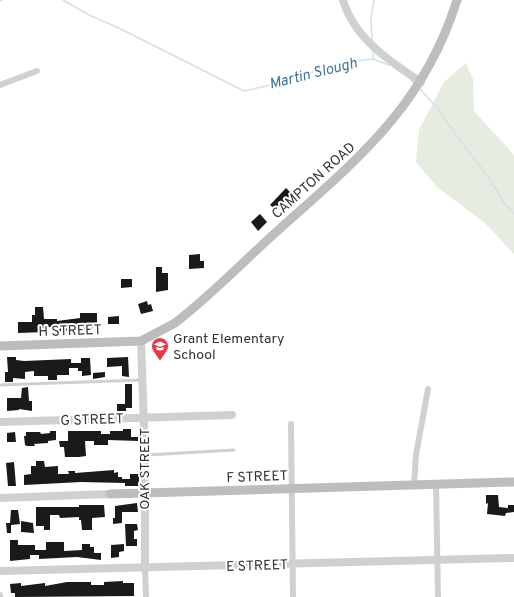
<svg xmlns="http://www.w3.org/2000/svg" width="514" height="597" viewBox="0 0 514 597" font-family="Overpass,sans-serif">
<rect width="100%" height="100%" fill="#fff"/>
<path fill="#e6ecdf" d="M466,63L473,79L474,111L514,155V254L485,223L437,187L416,162L419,130L444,82Z"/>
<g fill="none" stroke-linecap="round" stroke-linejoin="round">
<path stroke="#cfe2ee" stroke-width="1.5" d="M63,0L89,15L121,29L244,91L275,84L344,62L373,59L389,65
M0,1L2,0
M372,41L371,19L374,0
M373,51V59
M409,78L415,84
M419,88L439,110L456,135L489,178L504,203L514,213"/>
</g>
<path fill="#1a1a1a" d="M286,188L292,194L276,210L270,205Z
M260,214L267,222L258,231L251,222Z
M200,254V261H204V268L189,269V255Z
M156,267H162V273H168V290L156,292Z
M121,279H132V287L121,288Z
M147,301L148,305L151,304L153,311L141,314L138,304Z
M35,307H43L44,319H57V321L80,318V313H97V327H93V329L56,332L55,327H46V332L18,333V322H32V315H35Z
M119,316V324H108V317Z
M7,357H16V360L24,361L71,359V363H81V358H90L91,375L82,376V371H78V368H69V375H57V380H48V376H34V371L25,372V379L13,378V382H5V372H8Z
M128,357L129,377L122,376V366L107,367V358Z
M105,372V377L93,379V373Z
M125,384H132V408H126V411H117V404H125Z
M28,387L29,401H32V411L19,409V410L7,411V398H21L22,388Z
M123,429H131V437H139V441L108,440V445H94V441H85L86,456L79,457H65L64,447H60L59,441H68V431H101V434H110V431H123Z
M50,431H56V440L48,441V443L34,444L35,446H27L25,445L24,436H26V432H40L41,434L50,433Z
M15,432L16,442H7V433Z
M36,461H44L45,467L58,466V474H69L68,471H75V473L114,470V473L118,472V477H122V479H130V474H139V486H125V483L81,482L24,485V475L31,474V466H36Z
M14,462L16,486H8L6,463Z
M486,495H498L499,507L508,508V505H514V512L506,513L505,516L487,514L488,503L486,504Z
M137,503L138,512H122V523L113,524V518H115V506Z
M79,505H104L105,517L92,518V530H82L81,520H79V517L60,518L59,515H50V530H44V526H36V507H79Z
M11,510H18L20,524L11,525V533H7L6,523H10Z
M21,521L33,523L34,533L21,532Z
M125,524H137L138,530L134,531V539H137V546H126Z
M10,540H18V545H35V550H46V542H64V551L82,550V544H90V547H94V553H101V560L77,557L39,559V555H30V559L10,561Z
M124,544V551L119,552V557L111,558V545Z
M123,581V583H134V596L15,597V593H11L10,584L21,583V586L45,583V586L67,582H91V585H104V582Z"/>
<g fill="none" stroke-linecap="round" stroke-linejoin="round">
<path stroke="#d0d0d0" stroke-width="3" d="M0,385L142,380
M147,455L234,450"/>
<path stroke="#d0d0d0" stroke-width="6" d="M0,85L37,71
M291,424L293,597
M436,484L438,597
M414,485L416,455L428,389
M145,568L146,597
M0,595V597"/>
<path stroke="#d0d0d0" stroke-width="8" d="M343,0C354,38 389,61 421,82
M141,341L145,455V568
M0,422L232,415
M0,498L110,494
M0,571L514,558"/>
<path stroke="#bdbdbd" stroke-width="9" d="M0,346L141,341L175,323C210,296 241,264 274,234C355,161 423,109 457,0
M110,494L514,482"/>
</g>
<defs>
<g id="school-pin" transform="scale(0.9)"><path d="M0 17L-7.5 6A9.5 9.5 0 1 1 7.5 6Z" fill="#e63946" stroke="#fff"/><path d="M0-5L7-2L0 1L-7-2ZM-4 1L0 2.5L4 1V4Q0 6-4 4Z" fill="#fff"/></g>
</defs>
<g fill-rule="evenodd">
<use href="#school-pin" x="160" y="346"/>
</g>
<g text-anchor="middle" stroke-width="4" stroke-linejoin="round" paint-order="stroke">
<g font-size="14" fill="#333" stroke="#fff">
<text transform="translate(313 180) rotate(-42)" y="5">CAMPTON ROAD</text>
<text transform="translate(70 330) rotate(-2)" y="5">H STREET</text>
<text transform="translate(92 419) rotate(-2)" y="5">G STREET</text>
<text transform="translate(144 469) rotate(-90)" y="5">OAK STREET</text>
<text transform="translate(257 476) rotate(-2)" y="5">F STREET</text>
<text transform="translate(257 565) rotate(-2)" y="5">E STREET</text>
</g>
<g font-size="14" fill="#333" stroke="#fff" text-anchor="start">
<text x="173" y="343">Grant Elementary<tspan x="173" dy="16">School</tspan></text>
</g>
<g font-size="15" font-style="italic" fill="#3f7597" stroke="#fff">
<text transform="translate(313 73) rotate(-14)" y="5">Martin Slough</text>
</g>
</g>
</svg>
